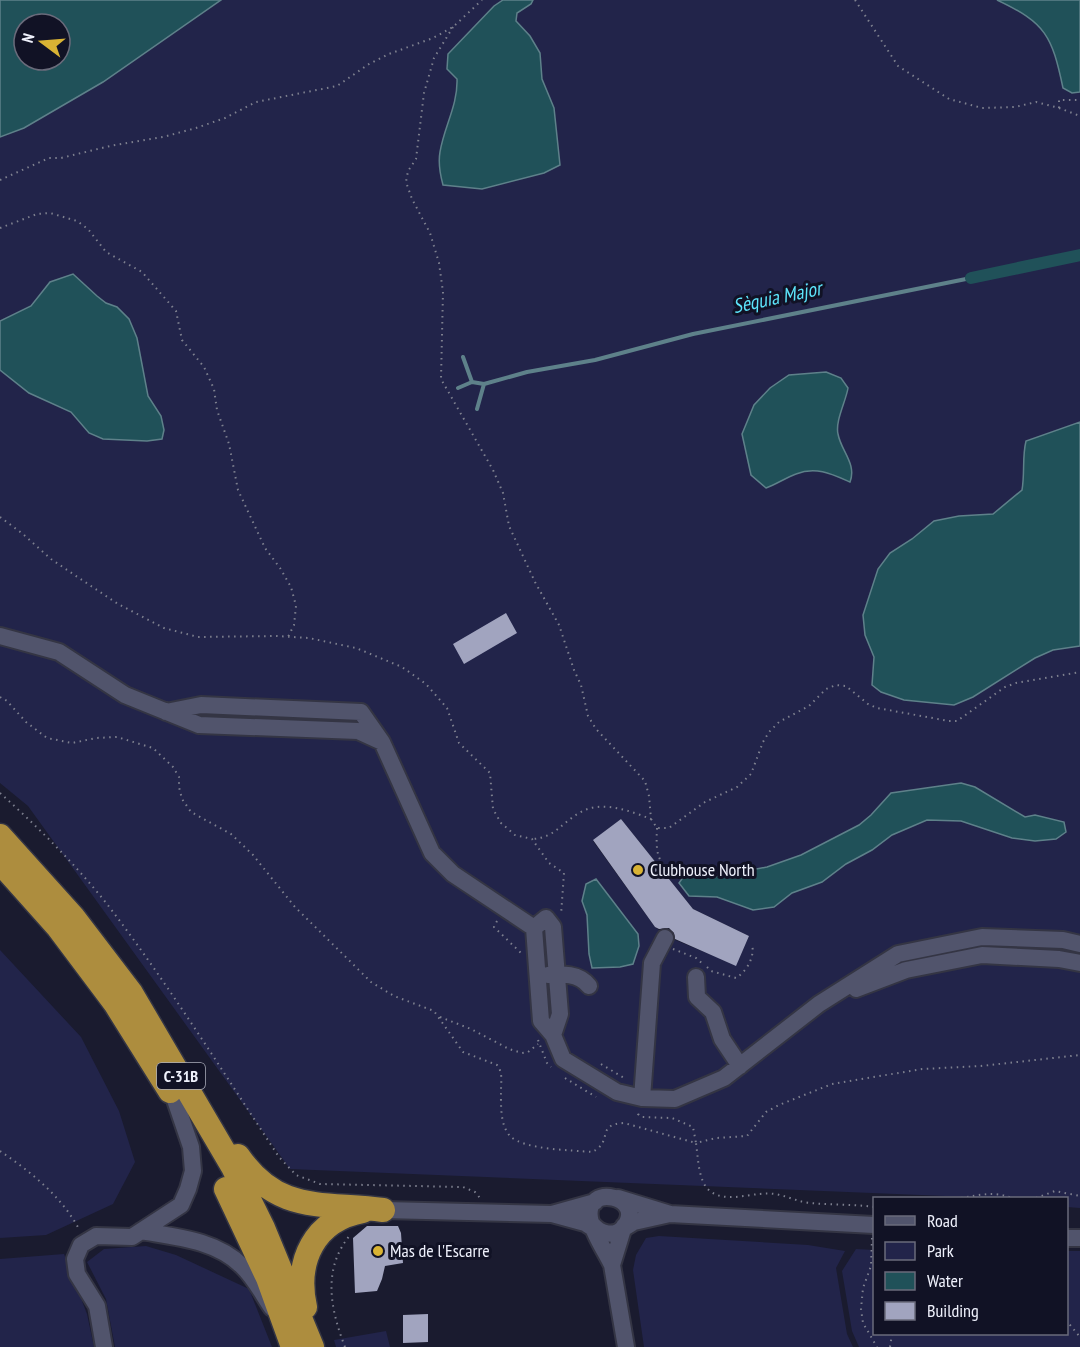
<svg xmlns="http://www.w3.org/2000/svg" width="1080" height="1347" viewBox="0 0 1080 1347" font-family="'PT Sans Narrow',sans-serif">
<rect width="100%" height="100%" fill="#1a1b2f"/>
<path fill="#22244a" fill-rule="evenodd" d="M0,0H1080V1208L1067,1207L1066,1198H994L290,1169L28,806L0,783ZM24,24H60V60H24ZM621,819L693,909L749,936L736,965L668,937L655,927L593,841Z
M0,950L81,1037L119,1111L135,1162L113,1204L46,1235L0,1238Z
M659,1236L808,1245L845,1251L836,1268L847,1334L853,1347H644L633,1270L636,1255L646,1238Z
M146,1246L176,1255L249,1289L272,1347H115L106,1299L87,1262L104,1249Z
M856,1249L874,1250V1334H1066L1067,1251H1080V1347H859L852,1331L842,1271Z
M64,1254L87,1314L94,1347H0V1259Z
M386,1331L390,1347H336L334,1340Z"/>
<path fill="#205159" stroke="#5e818a" stroke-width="1.5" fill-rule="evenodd" d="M0,0H221L103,82L24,128L0,137ZM24,24H60V60H24Z
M503,0H533L531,4L517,13L516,21L530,36L540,53L542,79L554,108L560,165L544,173L482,189L443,185C440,174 438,163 440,152C444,127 458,105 457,79L447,69L448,54L494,6Z
M997,0H1080V92L1072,93L1063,88C1052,36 1046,23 997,0Z
M73,274L97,296L106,303L117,307L129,319L137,338L148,396L161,416L164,430L162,439L147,441L103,439L89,433L71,412L29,393L0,370V321L31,306L50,282Z
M826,372L841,378L848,388C846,401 835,421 838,434C841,451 857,464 850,482C832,474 816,466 796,474C785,478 777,484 766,488L751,475L742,434L754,405L770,388L789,375Z
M1080,422V646L1053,650L1035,658L973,697L954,705L904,700L881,692L872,685L874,657L865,635L863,615L878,569L890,553L912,539L934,521L959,516L993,514L1022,490C1025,473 1022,457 1026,441Z
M961,783L975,787L1025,817L1035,815L1064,822L1066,832L1056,839L1035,841L1012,838L961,821L927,820L892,835L872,850L846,864L822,882L792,893L774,907L753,910L717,897L689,896L679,883L684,876L714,877L767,867L801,855L859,825L871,815L891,793Z
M596,879L638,934L639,946L633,964L620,967L592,968L589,954L587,915L582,901L586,884Z"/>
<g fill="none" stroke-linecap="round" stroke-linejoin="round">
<path stroke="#5e818a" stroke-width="4" d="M463,357L472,382L484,384L527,372L595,360L693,334L971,278
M458,388L472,382
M477,409L484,384"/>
<path stroke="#205159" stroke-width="12" d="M971,278L1080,255"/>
</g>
<path fill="#a1a4bf" d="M506,613L517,633L464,664L453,644Z
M621,819L693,909L749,936L736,966L675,939L674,933L669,928L659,929L655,927L593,840Z
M367,1226H398L401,1233L403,1263L385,1266L382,1279L377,1291L355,1293L353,1238Z
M428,1314V1342L403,1343V1315Z"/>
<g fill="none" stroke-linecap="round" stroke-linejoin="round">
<g stroke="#343544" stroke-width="20">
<path id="minor" d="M0,636L59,652L125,695L199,725L358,731L382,742L361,712L201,705L166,712
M382,742L432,853L453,874L534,928
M546,918L553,927L560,1014L553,1035L541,1021L534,928Z
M548,975C562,974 579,973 589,986
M696,977L697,997L713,1012L722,1039L740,1066
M856,989L906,970L982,955L1059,959L1080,963
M553,1035L563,1059L617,1092L642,1098L675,1099L724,1078L819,1004L898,954L982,937L1063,940L1080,944
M642,1098L652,963L665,938
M618,1198L670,1214L634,1222L621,1230
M595,1202L552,1214L585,1223L599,1232
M383,1210L552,1214
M670,1214L874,1225
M592,1224C600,1234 615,1238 624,1227C647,1197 584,1182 590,1218C592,1232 606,1252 612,1265L624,1226
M141,1231C176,1237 216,1240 242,1266C254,1277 263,1295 272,1308
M1066,1238H1080
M612,1265L626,1347
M104,1347L97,1306L77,1274L75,1259L81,1245L96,1236L132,1237L181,1205L188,1189L193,1171L191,1147L174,1097"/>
</g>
<g stroke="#343544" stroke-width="27">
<path id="highway" d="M0,836L73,917L131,993L233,1167L263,1228L312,1347
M0,862L58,927L115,1003L170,1091
M238,1156C278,1214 321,1202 383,1210
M226,1189L268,1278L293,1347
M305,1307C295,1261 314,1220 363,1211"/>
</g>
<path stroke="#7e808f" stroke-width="2" stroke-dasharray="1.5 4.5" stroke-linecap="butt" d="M855,0L898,66L949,99L982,108L1015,107L1036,102L1059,108V100H1080
M453,27L434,58L424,93L416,159L408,171L406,182L412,199L430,233L439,263L443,292L441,379L493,470L503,493L509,526L535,582L559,625L574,670L581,685L588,716L596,729L645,781L649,796L651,819C630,811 602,800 581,812C562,822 555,838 532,839
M1059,108L1080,116
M0,180L49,158H61L110,146L163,137L196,128L225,118L256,102L337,86L369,64L389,54L433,38L453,27L482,0
M0,228L37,214L50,213L77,221L88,229L106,252L142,272L176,311L182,340L204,367L214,389L217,410L229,444L238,490L265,548L280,568L291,587L296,606L294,625L288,637
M0,517L23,534L51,559L73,574L118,604L164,628L198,637L276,636L309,638L356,648L402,667L426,684L447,708L459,743L490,773L493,809L501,823L515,835L532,839L549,863L564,873L561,915
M0,697L7,701L26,722L47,738L72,743L96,738L117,737L153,748L173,767L179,777V787L182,799L191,812L231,834L253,855L295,907L371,982L394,996L434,1011L463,1052L497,1065C503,1072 501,1082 501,1091C501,1105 500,1125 510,1136C524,1150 572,1150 592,1152C614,1142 595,1124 624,1123L696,1143L693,1127L672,1118L641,1117L638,1114L639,1111
M0,793C38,827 75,864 107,904C169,985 223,1072 279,1157L296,1175L320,1184L463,1187L475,1192L480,1198
M651,819L657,828H669L705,802L737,787L751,774L763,742L769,732L779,722L809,706L826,689L836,685L846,686L868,704L877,708L949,721H957L1005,687L1016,683L1080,672
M657,828C656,851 656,859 672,876
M497,921L494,927L521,953
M673,949L696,958L703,964
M707,967L711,971L736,978C747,971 755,957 752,944
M440,1017L471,1029L509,1049L522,1053L528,1052L538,1044
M538,1040L547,1063L551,1067
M601,1064L624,1078
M565,1078L596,1097
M0,1151C31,1172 61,1196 79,1229
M961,1198C979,1195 994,1191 1012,1198
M1036,1198L1055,1191L1080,1196
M874,1207C853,1204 831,1205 810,1203C792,1201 780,1191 760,1194C745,1195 724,1202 710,1191C698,1182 698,1156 696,1143L716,1138L747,1136L766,1112L779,1105L832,1084L922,1069L981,1066L1080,1055
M872,1238L871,1266L863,1288L861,1309L863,1323L877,1347
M1066,1320L1080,1337
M345,1347C330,1308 322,1268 351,1234
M890,1347L892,1334"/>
<use href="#minor" stroke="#51546c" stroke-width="16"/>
<use href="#highway" stroke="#ad8d3e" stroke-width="24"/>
</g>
<g fill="#d9b334" stroke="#111225" stroke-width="2">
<circle cx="638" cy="870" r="6"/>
<circle cx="378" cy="1251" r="6"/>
</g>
<g text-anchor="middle" stroke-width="6" stroke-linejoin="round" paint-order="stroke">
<rect fill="#111225" stroke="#acaebc" stroke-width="1.5" x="157" y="1063" width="48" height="26" rx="4.5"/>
<g font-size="16" font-weight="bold" fill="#eff1fc">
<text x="181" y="1082">C-31B</text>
</g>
<g font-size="18" fill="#eff1fc" stroke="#111225" text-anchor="start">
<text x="650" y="876">Clubhouse North</text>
<text x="390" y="1257">Mas de l'Escarre</text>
</g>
<g font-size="20" font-style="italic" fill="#5de5fb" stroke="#111225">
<text transform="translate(777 297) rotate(-12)" y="7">Sèquia Major</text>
</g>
</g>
<rect x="873" y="1197" width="195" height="138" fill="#111225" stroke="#6a6b7b" stroke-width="1.5"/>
<rect x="885" y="1216" width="30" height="9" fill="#51546c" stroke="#6a6b7b" stroke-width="1.5"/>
<text x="927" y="1227" font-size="18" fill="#eff1fc">Road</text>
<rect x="885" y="1242" width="30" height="18" fill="#22244a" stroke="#6a6b7b" stroke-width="1.5"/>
<text x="927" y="1257" font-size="18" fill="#eff1fc">Park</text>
<rect x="885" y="1272" width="30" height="18" fill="#205159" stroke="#6a6b7b" stroke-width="1.5"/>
<text x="927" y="1287" font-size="18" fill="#eff1fc">Water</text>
<rect x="885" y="1302" width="30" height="18" fill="#a1a4bf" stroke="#6a6b7b" stroke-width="1.5"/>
<text x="927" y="1317" font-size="18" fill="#eff1fc">Building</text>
<g transform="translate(42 42) rotate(286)"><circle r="28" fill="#111225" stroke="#6a6b7b" stroke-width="1.5"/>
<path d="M0-4.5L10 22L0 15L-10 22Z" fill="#d9b334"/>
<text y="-9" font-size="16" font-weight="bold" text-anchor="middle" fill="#eff1fc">N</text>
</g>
</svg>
